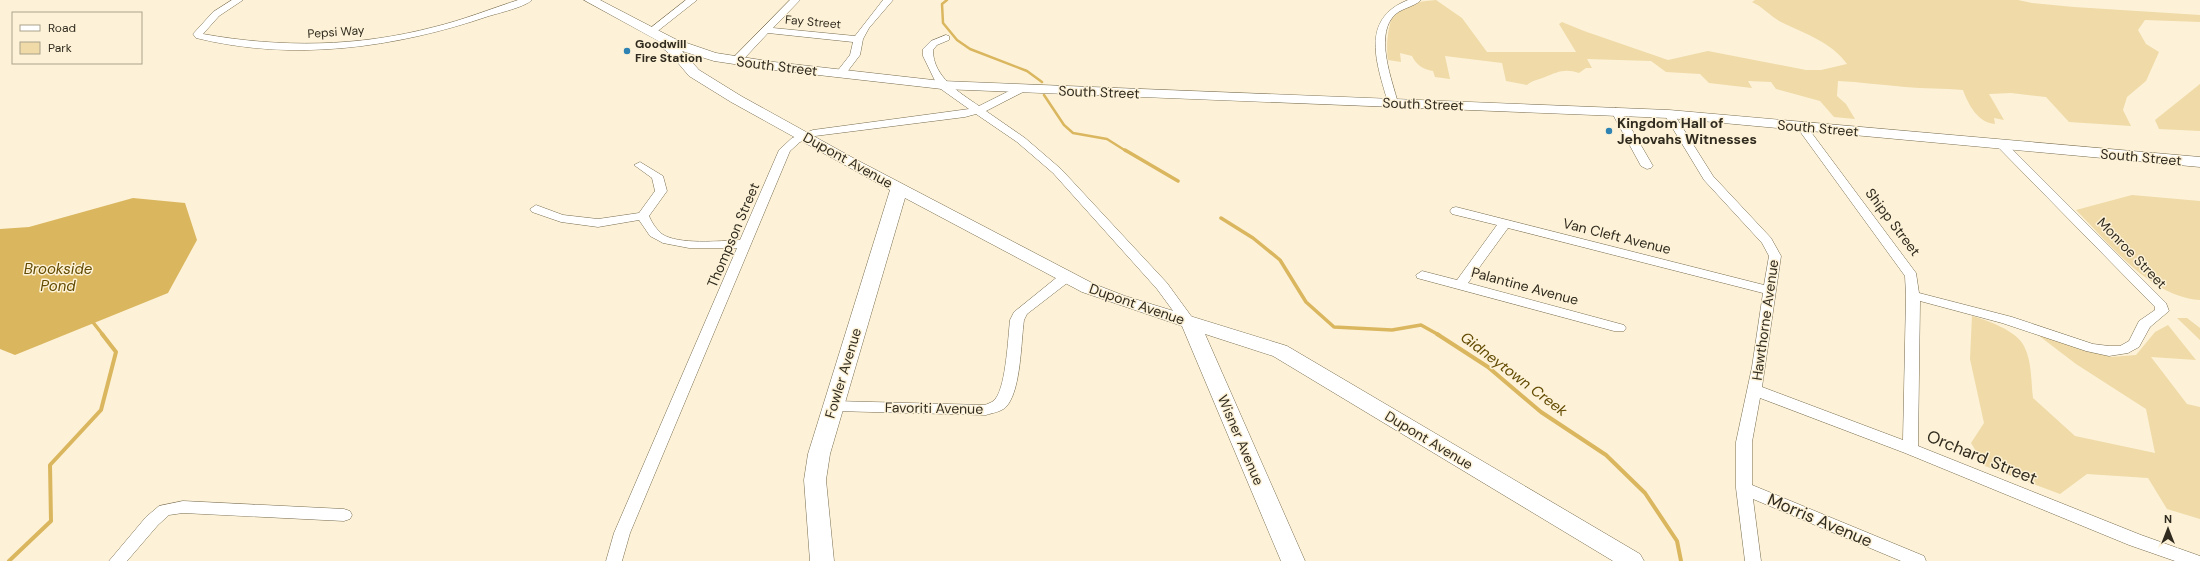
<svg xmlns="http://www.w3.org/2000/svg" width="2200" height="561" viewBox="0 0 2200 561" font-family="'DM Sans',sans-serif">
<rect width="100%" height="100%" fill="#fdf2d7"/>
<path fill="#efdaa8" d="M1436,0L1462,18L1487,52H1576L1559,24L1562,22L1584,31L1668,60L1708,51L1806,70H1821L1847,64C1831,42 1806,34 1783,23C1771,17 1763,7 1752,2L1755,0H2018L2032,3L2074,7L2200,15V22L2145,20L2138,30L2146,44L2159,52L2146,81L2127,97L2123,110L2131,126L2069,122L2046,97L2011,93L1989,94L2004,120L1994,118L1995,124C1978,123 1968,104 1963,90C1944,88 1924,89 1905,87C1882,85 1860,82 1838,81L1837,96L1846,104L1855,119L1834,117L1820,101L1776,89L1771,82L1748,81L1752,88L1709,83L1700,74L1666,72L1651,61L1587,59L1592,68H1586L1579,73C1565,68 1557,72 1545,77C1538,80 1533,80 1527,85L1506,81L1502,63L1445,56L1450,79L1435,77L1433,71C1423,69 1417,66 1412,56L1400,53L1401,62L1388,60C1386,49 1387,18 1398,10C1409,3 1423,1 1436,0Z
M2200,84V131L2159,129L2155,120Z
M2132,195L2200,201V300C2150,297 2109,243 2076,210Z
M1972,316C1987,320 2017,331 2024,346C2032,361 2031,382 2033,398L2075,436L2155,453L2146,409L2076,364L2038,335L2111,357L2136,355L2155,332L2168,325L2196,360L2151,357L2187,404L2200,407V519L2167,509L2148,478L2087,474L2060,494L1985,466L1971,443L1984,423L1970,359Z
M2177,318H2187L2200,328V340Z"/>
<path fill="#dab65f" d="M133,198L185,203L197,240L168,293L15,355L0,349V229L29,227Z"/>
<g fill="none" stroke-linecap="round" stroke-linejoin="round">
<path stroke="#dab65f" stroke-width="2.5" d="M947,0L942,4L943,23L957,40L970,49L1027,71L1042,82
M1044,95L1064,125L1073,133L1107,139L1126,151"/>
<path stroke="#dab65f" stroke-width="3.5" d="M1125,150L1178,181
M1221,218L1253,238L1280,260L1306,302L1334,327L1392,330L1421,325L1439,335
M92,321L103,335"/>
<path stroke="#dab65f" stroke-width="4" d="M1437,334L1488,367L1541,412L1606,455L1645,493L1677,541L1681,561
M9,561L51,521L50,465L101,410L116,352L102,334"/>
<g stroke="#786c4f" stroke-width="1">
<path id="street" d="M232,0H243L219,16L203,34C281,48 358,47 434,27C463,20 490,9 518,0H532C525,7 499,13 489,16C395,48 293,62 196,38L193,34L213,12Z
M686,0H697L654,34H648V30Z
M790,0H800L773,28L855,36L883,0H893L869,28L863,39L860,55L844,76H836L835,74L850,55L853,42L768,33L740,63H732V59Z
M1408,0H1421C1413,8 1399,8 1392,18C1376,39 1392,80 1398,103L1393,106L1388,103C1377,64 1359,19 1408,0Z
M946,35L949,36V40L937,45L933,50C933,77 959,92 979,106L1017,87H1025V91L986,111L1025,138L1061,169L1167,283L1194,320L1192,323H1182L1157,289L1053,173L1017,142L976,114L965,117L815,136L800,142L790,151L630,533L622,561H606L614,533L737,248H689L663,243L650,236L639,220L598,227L561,222L532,212L530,209L536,205L563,215L598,219L639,213L655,191L652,178L634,165L640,162L663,176L667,191L649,216C652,223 656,229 662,234C678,245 720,241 740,240L779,150L792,138L813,130L969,109L938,87L923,56V49L931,41Z
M1616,108L1621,111L1653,166L1651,168L1647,169L1641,166L1611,111Z
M1669,111L1674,114L1713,176L1771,238L1781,256L1762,387L1903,440L1906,295L1905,276L1796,126L1801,123L1805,124L1916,273L1919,293L2012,317L2093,344L2109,346H2120L2129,341L2139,321L2155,310V307L1995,144L1997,142H2005L2166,303L2169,311L2150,327L2139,347L2128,353L2109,356L2086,351L2002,323L1920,301L1918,446L2141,535L2200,556V561H2175L2129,545L1905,453L1760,398L1752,442V485L1924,556L1926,561H1901L1753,499L1761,561H1745L1736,488V442L1752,367L1763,293L1508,228L1468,283L1624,325L1626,328L1624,331H1614L1417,278L1416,275L1422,271L1457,280L1497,225L1452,214L1450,211L1452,208L1456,207L1764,285L1769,256L1762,243L1704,180L1664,114Z
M1066,273L1071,274L1072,277L1071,280L1027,314L1024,320C1021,342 1021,391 1006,407C1001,412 992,413 986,415L834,411L829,410L827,406L829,402L834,401L985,405C989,403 994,402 996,398C1006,384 1008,338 1010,320L1014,312L1061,274Z
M183,501L344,509L350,511L352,515L350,519L344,521L183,513L169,515L158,525L127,561H109L146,517L159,506Z"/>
</g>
<g stroke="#786c4f" stroke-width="1">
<path id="secondary" d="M584,0H600L675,39L716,53L774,62L942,81L1669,110L2200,157V167L1669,118L942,89L774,70L714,61L682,51L699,70L741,96L855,159L1094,284L1125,296L1287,346L1640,554L1644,561H1613L1273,356L1205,334L1305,561H1281L1182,326L1082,292L905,198L830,454L826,480L834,561H810L804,480L808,454L890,190L731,102L689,76L673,57L658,44L660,42Z"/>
</g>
<use href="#street" fill="#fff" fill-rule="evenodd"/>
<use href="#secondary" fill="#fff" fill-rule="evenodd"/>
</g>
<g fill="#2e83b3" stroke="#fdf2d7" stroke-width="1.5">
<circle cx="627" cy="51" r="4"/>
<circle cx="1609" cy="131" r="4"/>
</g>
<g text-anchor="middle" stroke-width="3" stroke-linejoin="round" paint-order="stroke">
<g font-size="12" fill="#302b1e" stroke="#fdf2d7">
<text transform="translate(813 22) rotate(5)" y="4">Fay Street</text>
<text transform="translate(336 32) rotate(-4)" y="4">Pepsi Way</text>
</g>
<g font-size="12" font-weight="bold" fill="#302b1e" stroke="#fdf2d7" text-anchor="start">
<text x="635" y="48">Goodwill<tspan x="635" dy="14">Fire Station</tspan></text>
</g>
<g font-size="14" fill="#302b1e" stroke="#fdf2d7">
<text transform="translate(777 66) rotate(7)" y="5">South Street</text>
<text transform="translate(1099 92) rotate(2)" y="5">South Street</text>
<text transform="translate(1423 104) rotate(2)" y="5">South Street</text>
<text transform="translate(1818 128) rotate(5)" y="5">South Street</text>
<text transform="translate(2141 157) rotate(5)" y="5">South Street</text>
<text transform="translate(848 160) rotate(29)" y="5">Dupont Avenue</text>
<text transform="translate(1893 222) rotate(53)" y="5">Shipp Street</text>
<text transform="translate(733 235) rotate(-67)" y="5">Thompson Street</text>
<text transform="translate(1617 236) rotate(14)" y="5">Van Cleft Avenue</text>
<text transform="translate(2132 253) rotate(46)" y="5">Monroe Street</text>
<text transform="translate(1525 286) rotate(15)" y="5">Palantine Avenue</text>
<text transform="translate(1137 304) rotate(19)" y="5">Dupont Avenue</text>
<text transform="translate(1765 320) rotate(-82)" y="5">Hawthorne Avenue</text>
<text transform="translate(843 373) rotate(-73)" y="5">Fowler Avenue</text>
<text transform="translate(934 408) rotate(1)" y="5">Favoriti Avenue</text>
<text transform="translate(1241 440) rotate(67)" y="5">Wisner Avenue</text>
<text transform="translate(1429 440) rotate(31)" y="5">Dupont Avenue</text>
</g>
<g font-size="14" font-weight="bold" fill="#302b1e" stroke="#fdf2d7" text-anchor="start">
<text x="1617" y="128">Kingdom Hall of<tspan x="1617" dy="16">Jehovahs Witnesses</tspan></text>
</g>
<g font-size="15" font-style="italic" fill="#624a00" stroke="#fdf2d7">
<text x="58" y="274">Brookside<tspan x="58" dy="17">Pond</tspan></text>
<text transform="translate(1514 374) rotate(37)" y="5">Gidneytown Creek</text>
</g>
<g font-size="17" fill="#302b1e" stroke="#fdf2d7">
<text transform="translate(1982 457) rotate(22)" y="6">Orchard Street</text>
<text transform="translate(1820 520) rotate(23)" y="6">Morris Avenue</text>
</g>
</g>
<rect x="12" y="12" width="130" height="52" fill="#fdf2d7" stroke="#aba28d"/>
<rect x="20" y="25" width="20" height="6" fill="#ffffff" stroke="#aba28d"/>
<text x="48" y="32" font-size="12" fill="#302b1e">Road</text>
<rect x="20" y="42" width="20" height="12" fill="#efdaa8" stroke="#aba28d"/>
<text x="48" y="52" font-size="12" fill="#302b1e">Park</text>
<g transform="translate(2168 529)" stroke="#fdf2d7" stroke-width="3" paint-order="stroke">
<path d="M0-3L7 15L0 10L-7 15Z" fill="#302b1e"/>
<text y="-6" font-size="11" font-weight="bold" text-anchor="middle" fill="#302b1e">N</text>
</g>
</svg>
